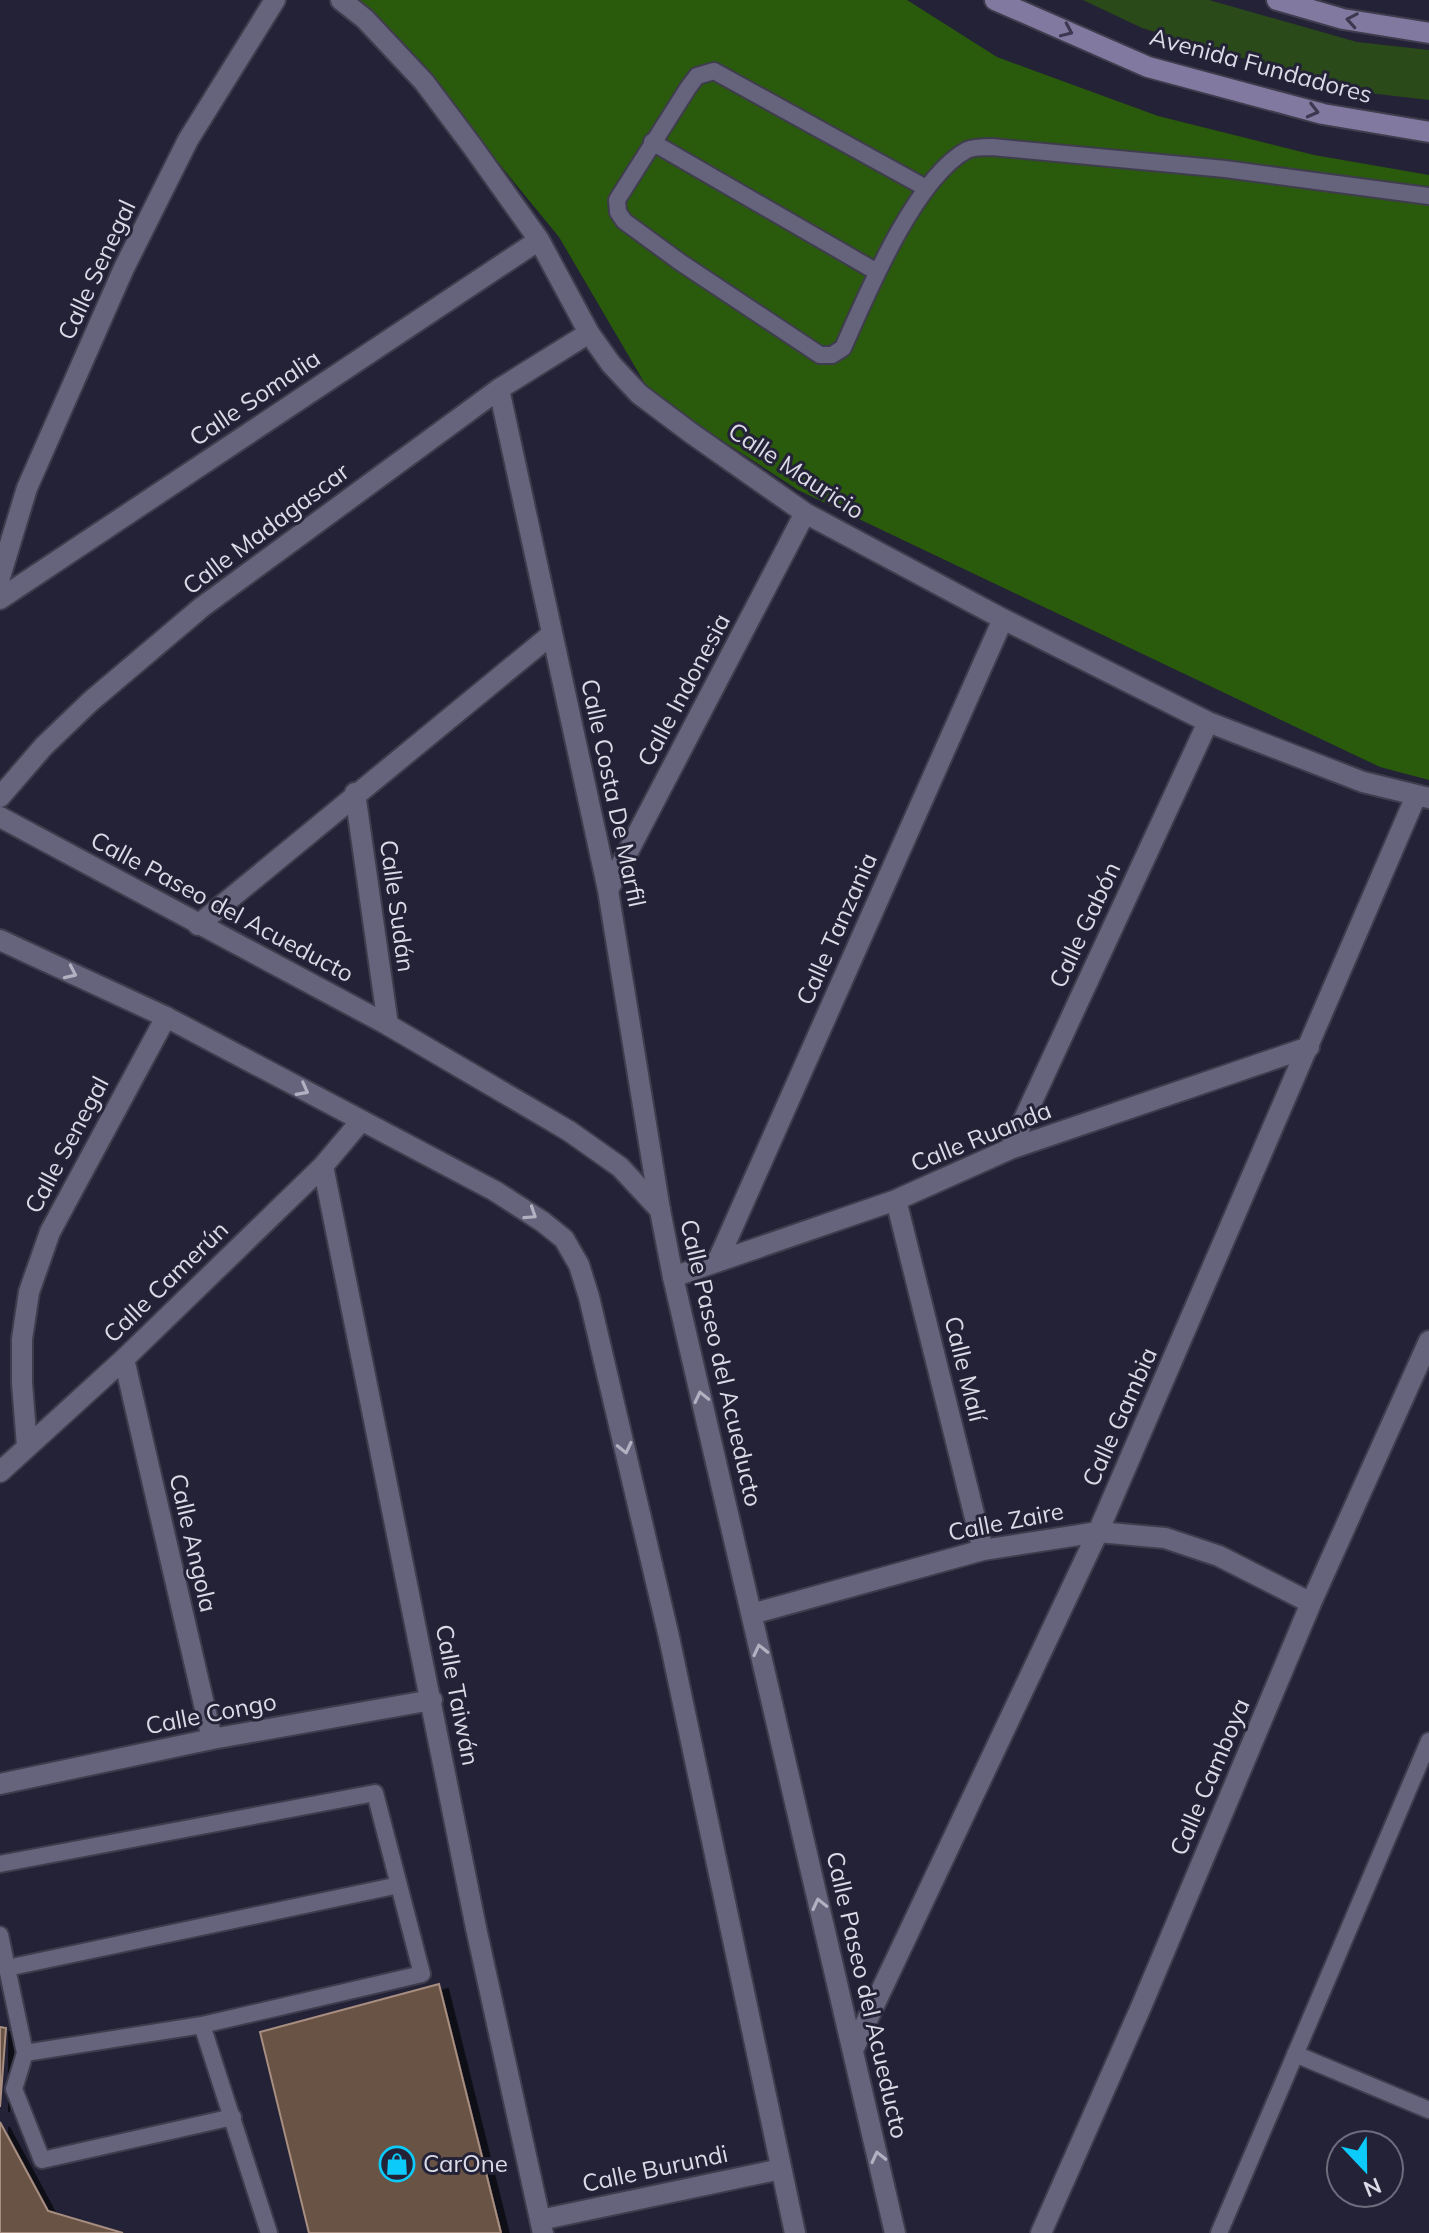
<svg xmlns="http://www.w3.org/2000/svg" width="1429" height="2233" viewBox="0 0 1429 2233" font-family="Mulish,sans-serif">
<defs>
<filter id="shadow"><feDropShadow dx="9" dy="5" stdDeviation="0" flood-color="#0009"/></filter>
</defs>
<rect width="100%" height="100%" fill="#242236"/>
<path fill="#2a4b19" d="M1083,0H1209L1357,42L1429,50V100L1352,91L1142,28Z"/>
<path fill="#2a5a0c" d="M356,0H907L997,57L1158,116L1314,155L1429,175V780L1380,767L798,490L651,394L559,237L393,34Z"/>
<path fill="#695245" stroke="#a78e80" stroke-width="2" filter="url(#shadow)" d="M439,1984L501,2233H309L260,2032Z
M0,2027L6,2028L0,2107Z
M0,2122L48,2211L123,2233H0Z"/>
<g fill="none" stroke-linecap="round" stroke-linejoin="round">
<g stroke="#3f3d4d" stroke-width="20">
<path id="service" d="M652,142L877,272
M926,188L714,71L697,76L688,88L617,200L618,212L624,221L680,262L820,355H832L843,348C867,294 915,178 967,150C974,147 984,147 992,147L1225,169L1429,196
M0,1864L375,1793L422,1974L202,2025L269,2233
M0,1935L25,2053L202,2025
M7,1968L399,1885
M25,2053L14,2089L42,2160L233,2117
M1295,2054L1429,2110
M1219,2233L1429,1741"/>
</g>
<g stroke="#3f3d4d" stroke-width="24">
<path id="minor" d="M341,0L365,19L424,82L472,146L539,240L589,333L611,364L639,394L691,433L805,513L1003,619L1208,722L1363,782L1429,798
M499,389L608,890L660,1210
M0,577L27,488L124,268L188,140L275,0
M0,599L539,240
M355,793L388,1025
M0,797L44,746L91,701L202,607L499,389L589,333
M608,890L805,513
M198,925L552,634
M1010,1149L1208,722
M323,1166L476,1928L543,2233
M896,1200L983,1550
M718,1260L1003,619
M673,1277L896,1200L1010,1149L1309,1047
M124,1359L212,1739
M27,1446L22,1383V1339L29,1292L50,1232L166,1017
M0,1472L124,1359L323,1166L361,1121
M752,1614L983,1550L1098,1532L1165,1538L1219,1556L1311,1603
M0,1784L212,1739L432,1700
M853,2050L1098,1532L1416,796
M540,2220L781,2169
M1041,2233L1141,2007L1311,1603L1429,1341"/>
</g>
<g stroke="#3f3d4d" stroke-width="24">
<path id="tertiary" d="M0,817L388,1025L569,1131L620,1167L660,1210L673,1277L895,2233
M0,940L166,1017L495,1191L543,1222L564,1239L579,1265L589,1297L669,1637L795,2233"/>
</g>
<g stroke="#3f3d4d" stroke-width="24">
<path id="secondary" d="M995,0L1148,67L1323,114L1429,132
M1277,0L1343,19L1429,33"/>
</g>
<use href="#service" stroke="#66647c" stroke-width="16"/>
<use href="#minor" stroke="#66647c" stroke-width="20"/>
<use href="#tertiary" stroke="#66647c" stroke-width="20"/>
<use href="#secondary" stroke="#8279a0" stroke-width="20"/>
</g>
<defs><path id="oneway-chevron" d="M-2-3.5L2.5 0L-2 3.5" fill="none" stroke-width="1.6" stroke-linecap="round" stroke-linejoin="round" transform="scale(2)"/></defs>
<g stroke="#3c3850">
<use href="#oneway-chevron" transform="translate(1352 20) rotate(-170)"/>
<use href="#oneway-chevron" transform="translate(1067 31) rotate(24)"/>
<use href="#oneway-chevron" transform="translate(1313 111) rotate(14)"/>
</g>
<g stroke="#b2b1c2">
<use href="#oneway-chevron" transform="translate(71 973) rotate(25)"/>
<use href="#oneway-chevron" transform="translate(303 1090) rotate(28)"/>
<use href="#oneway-chevron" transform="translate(531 1214) rotate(33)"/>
<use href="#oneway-chevron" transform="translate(701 1397) rotate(-103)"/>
<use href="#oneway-chevron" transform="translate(625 1448) rotate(77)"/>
<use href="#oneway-chevron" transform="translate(760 1650) rotate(-103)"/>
<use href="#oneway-chevron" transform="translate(819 1904) rotate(-103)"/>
<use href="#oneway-chevron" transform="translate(878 2157) rotate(-103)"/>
</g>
<defs>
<g id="shop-ring" transform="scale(1.8)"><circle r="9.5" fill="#242236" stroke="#0ccafa" stroke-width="1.5"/><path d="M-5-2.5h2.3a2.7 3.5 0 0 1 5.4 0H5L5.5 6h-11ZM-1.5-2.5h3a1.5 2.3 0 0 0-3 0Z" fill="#0ccafa"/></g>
</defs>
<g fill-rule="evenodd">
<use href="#shop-ring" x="397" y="2164"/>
</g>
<g text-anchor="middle" stroke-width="6" stroke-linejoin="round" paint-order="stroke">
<g font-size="24" fill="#dbdae7" stroke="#242236">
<text transform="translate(1261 66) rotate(15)" y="8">Avenida Fundadores</text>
<text transform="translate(97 270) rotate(-65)" y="8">Calle Senegal</text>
<text transform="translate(255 398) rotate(-34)" y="8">Calle Somalia</text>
<text transform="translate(796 471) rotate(33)" y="8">Calle Mauricio</text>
<text transform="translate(266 529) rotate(-37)" y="8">Calle Madagascar</text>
<text transform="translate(684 690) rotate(-62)" y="8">Calle Indonesia</text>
<text transform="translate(613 793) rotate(78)" y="8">Calle Costa De Marfil</text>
<text transform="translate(397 906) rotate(82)" y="8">Calle Sudán</text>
<text transform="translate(222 907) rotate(28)" y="8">Calle Paseo del Acueducto</text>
<text transform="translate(1085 925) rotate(-65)" y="8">Calle Gabón</text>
<text transform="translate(837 929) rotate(-66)" y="8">Calle Tanzania</text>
<text transform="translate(981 1137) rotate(-22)" y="8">Calle Ruanda</text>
<text transform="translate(67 1145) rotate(-62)" y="8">Calle Senegal</text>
<text transform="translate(166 1282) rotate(-44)" y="8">Calle Camerún</text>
<text transform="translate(721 1363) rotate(77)" y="8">Calle Paseo del Acueducto</text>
<text transform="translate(965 1369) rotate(76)" y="8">Calle Malí</text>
<text transform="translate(1120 1417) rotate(-66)" y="8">Calle Gambia</text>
<text transform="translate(1006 1522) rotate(-11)" y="8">Calle Zaire</text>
<text transform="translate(193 1543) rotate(77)" y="8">Calle Angola</text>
<text transform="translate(457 1695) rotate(79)" y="8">Calle Taiwán</text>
<text transform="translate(211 1714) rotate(-11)" y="8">Calle Congo</text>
<text transform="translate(1210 1777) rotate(-67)" y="8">Calle Camboya</text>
<text transform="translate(867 1995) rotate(77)" y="8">Calle Paseo del Acueducto</text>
<text transform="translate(655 2169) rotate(-12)" y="8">Calle Burundi</text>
</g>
<g font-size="24" fill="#dbdae7" stroke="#242236" text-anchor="start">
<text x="423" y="2172">CarOne</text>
</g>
</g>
<g transform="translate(1365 2169) rotate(158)"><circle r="38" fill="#242236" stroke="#6d6c7d" stroke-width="2"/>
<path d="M0-6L14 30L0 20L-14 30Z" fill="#0ccafa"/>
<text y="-12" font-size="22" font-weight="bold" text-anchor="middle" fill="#dbdae7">N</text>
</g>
</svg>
